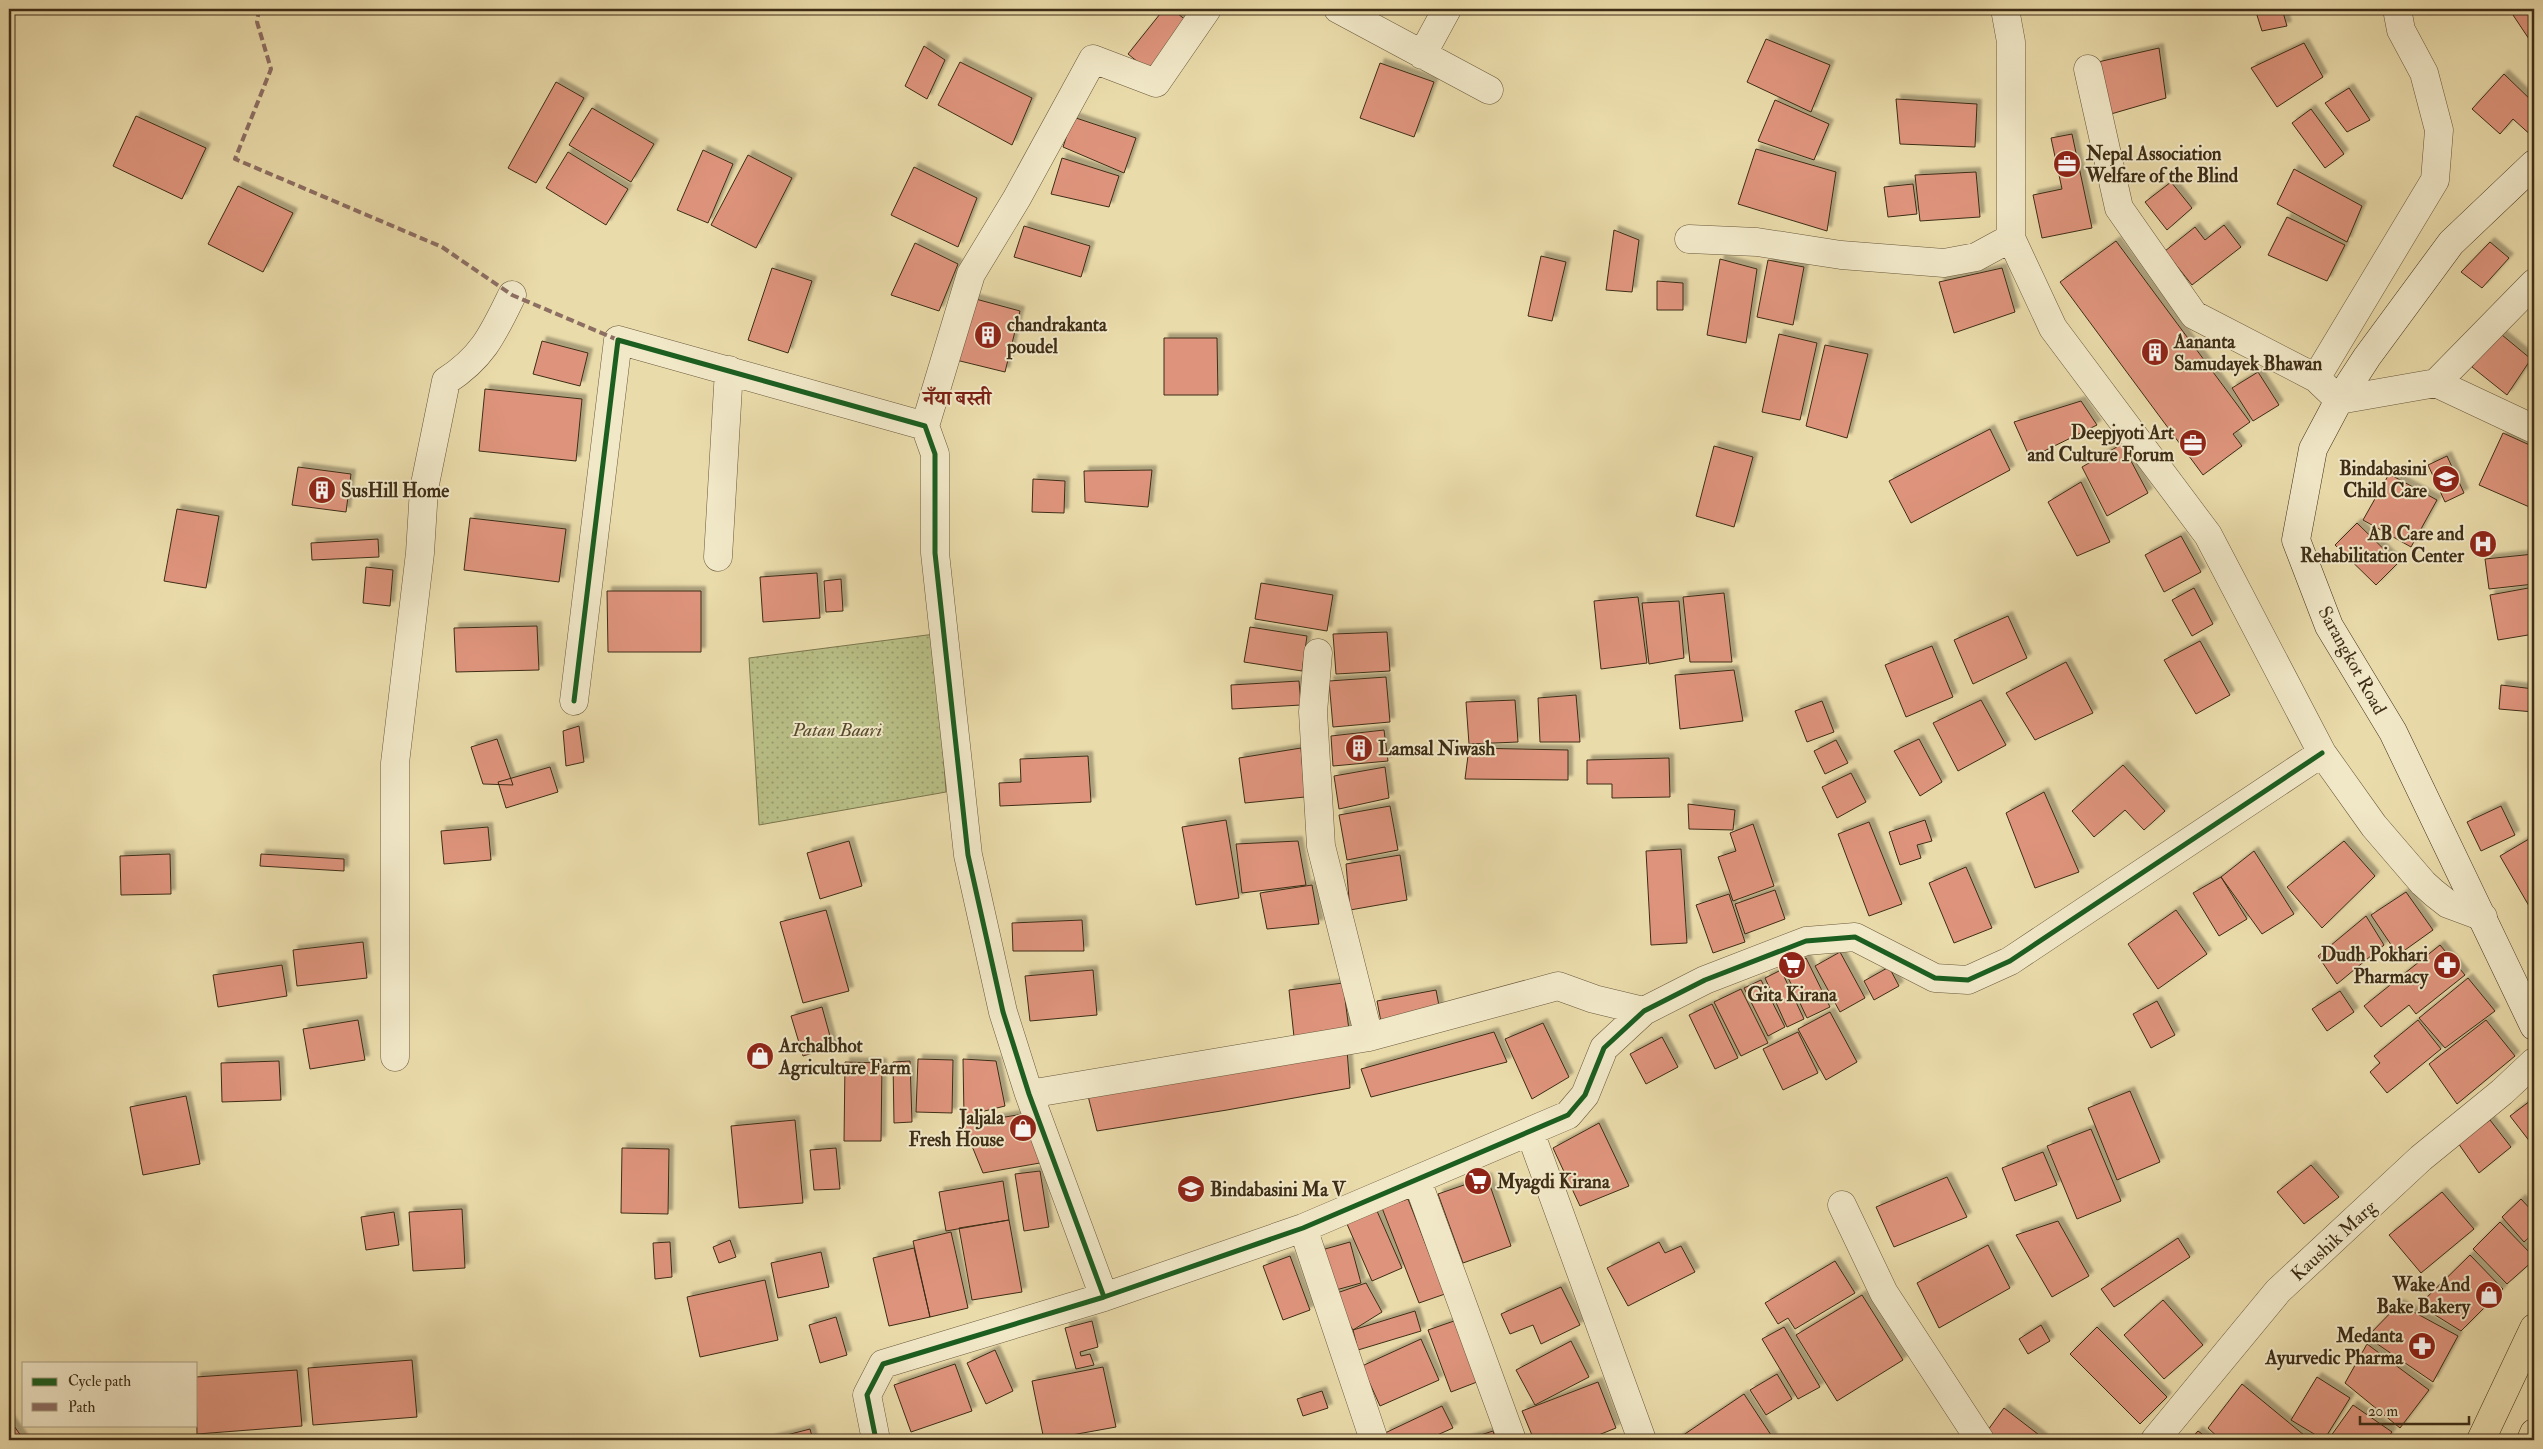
<svg xmlns="http://www.w3.org/2000/svg" width="2543" height="1449" viewBox="0 0 2543 1449" font-family="'IM FELL Double Pica','Noto Serif Devanagari',serif">
<defs>
<pattern id="park-dots" width="8" height="8" patternUnits="userSpaceOnUse" patternTransform="scale(1.25)"><rect width="8" height="8" fill="#b9c087"/><path d="M2 2h.1M6 6h.1" fill="none" stroke="#989c6d" stroke-width="1.8" stroke-linecap="round"/></pattern>
<filter id="shadow"><feDropShadow dx="4.5" dy="-4.5" stdDeviation="1" flood-color="#0004"/></filter>
</defs>
<rect width="100%" height="100%" fill="#eadbaa"/>
<filter id="stains"><feTurbulence type="fractalNoise" baseFrequency=".004" numOctaves="4"/><feColorMatrix values="0 0 0 0 .2 0 0 0 0 .09 0 0 0 0 .02 0 0 0 .5 -.17"/></filter>
<radialGradient id="worn" r=".72"><stop offset=".6" stop-color="#630" stop-opacity="0"/><stop offset="1" stop-color="#630" stop-opacity=".3"/></radialGradient>
<path fill="url(#park-dots)" stroke="#7c764e" d="M935,634L946,792L759,825L749,658Z"/>
<path fill="#de947c" stroke="#3e2d16" filter="url(#shadow)" d="M1164,9H1172L1193,26L1154,75L1128,54Z
M1898,9H1964L1965,12L1898,14Z
M2097,9H2167V12L2097,13Z
M2255,9H2282L2287,26L2262,31Z
M2509,9H2534V40L2531,42Z
M1766,39L1830,65L1811,112L1747,82Z
M2304,43L2323,77L2277,107L2251,68Z
M924,46L945,60L927,99L905,86Z
M2159,48L2166,98L2111,114L2098,62Z
M960,62L1032,98L1012,145L938,105Z
M1380,63L1434,82L1414,137L1360,118Z
M2504,74L2534,103V138L2513,119L2500,134L2472,109Z
M556,82L584,98L536,183L508,168Z
M2349,88L2370,120L2347,132L2325,103Z
M1896,99L1977,104L1975,147L1900,144Z
M1775,100L1829,124L1814,160L1758,141Z
M592,108L654,144L631,182L569,145Z
M2311,109L2344,154L2325,168L2292,123Z
M136,116L206,148L182,199L113,166Z
M1073,117L1136,138L1124,173L1063,147Z
M2072,134L2092,228L2042,238L2033,195L2062,189L2051,138Z
M1756,149L1836,172L1827,231L1738,204Z
M703,150L733,164L708,223L677,210Z
M568,152L628,189L606,225L546,188Z
M748,155L792,178L756,248L711,225Z
M1062,158L1119,176L1109,207L1051,194Z
M914,167L977,198L958,247L891,215Z
M2294,169L2362,206L2347,242L2277,204Z
M1976,172L1980,217L1920,221L1915,175Z
M2171,182L2192,208L2167,230L2145,202Z
M1913,184L1917,214L1888,217L1884,187Z
M238,186L293,213L263,272L208,244Z
M2287,217L2345,245L2327,281L2268,255Z
M2224,225L2241,247L2192,285L2165,251L2195,227L2205,240Z
M1024,226L1090,246L1081,277L1014,257Z
M1614,230L1639,240L1632,292L1606,290Z
M2116,241L2250,422L2233,434L2242,446L2203,475L2060,282Z
M2490,242L2509,258L2482,288L2461,272Z
M915,243L958,264L939,311L891,295Z
M1541,256L1566,262L1552,321L1528,316Z
M1720,259L1757,269L1746,343L1707,335Z
M1768,260L1804,267L1793,325L1757,317Z
M772,268L812,281L788,353L748,340Z
M2002,268L2015,312L1954,333L1939,282Z
M1657,281L1683,283V310H1657Z
M972,298L1020,311L1005,372L956,360Z
M2496,330L2531,359L2507,395L2472,367Z
M1779,334L1817,343L1800,420L1762,412Z
M1164,338H1217L1218,395H1164Z
M542,341L588,353L580,386L533,374Z
M1825,345L1868,354L1847,438L1806,426Z
M2258,372L2279,405L2253,421L2232,388Z
M485,389L582,399L576,461L479,451Z
M2081,401L2097,425L2030,458L2014,422Z
M1990,429L2010,470L1911,523L1889,481Z
M2503,433L2534,447V509L2479,485Z
M2122,444L2148,493L2107,516L2082,467Z
M1714,446L1753,457L1734,527L1696,516Z
M2447,456L2464,493L2445,502L2428,465Z
M298,467L351,474L346,512L292,505Z
M1152,470L1148,507L1085,502L1084,471Z
M2389,474L2437,500L2411,547L2363,520Z
M1033,479L1065,481L1064,513L1032,512Z
M2081,482L2110,542L2077,556L2048,502Z
M177,509L219,516L206,588L164,581Z
M470,518L566,529L559,582L464,570Z
M2357,523L2398,563L2376,585L2335,545Z
M2181,536L2201,572L2164,592L2145,555Z
M378,539L379,557L312,560L311,543Z
M2534,554V584L2489,589L2485,559Z
M366,567L393,570L390,606L363,603Z
M817,573L820,618L763,622L760,577Z
M841,579L843,611L826,612L824,581Z
M1261,583L1333,595L1327,631L1255,619Z
M2534,587V634L2498,640L2490,595Z
M2194,588L2213,624L2192,636L2172,600Z
M607,591H701V652H608Z
M1724,593L1732,662H1690L1683,597Z
M1638,597L1647,663L1601,669L1594,601Z
M1679,601L1684,658L1649,664L1642,603Z
M2008,616L2027,658L1973,684L1954,640Z
M537,626L539,670L456,672L454,628Z
M1250,627L1307,636L1302,671L1244,662Z
M1387,632L1390,671L1336,674L1333,634Z
M2200,641L2230,695L2196,714L2164,660Z
M1932,646L1953,697L1906,717L1885,665Z
M2066,662L2093,713L2035,740L2006,693Z
M1734,670L1743,721L1680,729L1675,675Z
M1386,677L1390,722L1333,727L1329,681Z
M1299,681L1301,705L1232,709L1231,685Z
M2501,685L2534,689V712L2499,709Z
M1576,695L1580,742H1540L1538,698Z
M1515,700L1518,742L1469,744L1466,702Z
M1981,700L2006,745L1958,771L1933,723Z
M1822,701L1834,732L1807,742L1795,711Z
M579,726L584,762L566,766L563,731Z
M1384,730L1388,761L1333,766L1331,736Z
M497,739L513,785L483,784L471,747Z
M1919,739L1942,782L1920,796L1894,751Z
M1836,740L1848,763L1825,774L1814,751Z
M1301,748L1305,797L1245,803L1239,758Z
M1469,748L1568,750V780L1465,779Z
M1088,756L1091,802L1000,806L999,783L1021,782L1020,759Z
M1669,758L1670,797L1612,798V784H1587V760Z
M2123,765L2165,811L2144,830L2125,810L2094,837L2072,811Z
M550,767L558,792L506,808L498,782Z
M1385,767L1389,798L1339,809L1334,776Z
M1851,773L1866,802L1837,818L1822,787Z
M2044,792L2079,872L2035,888L2006,813Z
M1688,804L1735,810L1733,830L1689,829Z
M1390,806L1398,850L1347,860L1339,815Z
M2501,806L2515,835L2481,851L2467,822Z
M1226,820L1239,898L1196,905L1182,827Z
M1925,820L1932,841L1917,845L1921,858L1900,865L1889,832Z
M1869,822L1902,904L1869,916L1838,834Z
M1753,824L1774,886L1733,901L1718,857L1736,851L1730,833Z
M488,827L491,860L444,864L441,831Z
M2534,836V903L2529,906L2500,856Z
M849,841L862,886L820,899L807,853Z
M1298,841L1306,885L1242,893L1236,844Z
M2344,841L2375,876L2322,928L2287,887Z
M1681,849L1687,943L1651,945L1646,851Z
M2254,851L2294,914L2262,934L2221,877Z
M170,854L171,894L121,895L120,856Z
M261,854L344,859V871L260,866Z
M1400,855L1407,900L1350,910L1346,864Z
M1966,867L1992,928L1954,943L1929,883Z
M2221,877L2247,919L2219,936L2193,893Z
M1312,885L1319,924L1267,929L1260,893Z
M1775,890L1785,919L1745,934L1735,904Z
M2406,892L2433,930L2398,955L2371,915Z
M1729,894L1745,942L1713,953L1696,905Z
M826,910L849,991L803,1003L780,922Z
M2176,910L2207,954L2158,989L2128,944Z
M2366,916L2384,945L2337,984L2318,956Z
M1082,920L1084,951H1013L1012,923Z
M363,942L367,978L297,986L293,950Z
M2440,945L2465,975L2416,1014L2409,1005L2381,1027L2364,1006Z
M1840,952L1865,998L1840,1012L1815,966Z
M1806,958L1830,1007L1807,1018L1784,969Z
M282,965L287,996L218,1007L213,975Z
M1889,967L1899,986L1874,1000L1864,981Z
M1093,970L1097,1015L1030,1021L1025,976Z
M1781,970L1804,1019L1787,1027L1765,978Z
M2468,978L2495,1011L2445,1048L2419,1018Z
M1761,980L1785,1027L1768,1036L1744,988Z
M1343,983L1349,1030L1294,1037L1289,990Z
M1741,989L1768,1043L1741,1056L1714,1002Z
M1436,990L1441,1016L1382,1027L1377,1001Z
M2340,991L2354,1012L2327,1031L2312,1009Z
M2157,1001L2175,1035L2151,1048L2133,1014Z
M1712,1004L1738,1058L1715,1069L1689,1015Z
M822,1007L833,1047L803,1056L791,1016Z
M1830,1012L1857,1062L1826,1080L1798,1029Z
M358,1020L365,1060L310,1069L303,1029Z
M2418,1020L2441,1049L2387,1093L2370,1072L2380,1063L2374,1056Z
M2486,1020L2515,1056L2457,1104L2429,1064Z
M1543,1023L1569,1077L1532,1099L1505,1039Z
M1494,1032L1507,1062L1371,1097L1361,1069Z
M1798,1032L1818,1073L1783,1090L1763,1049Z
M1662,1037L1678,1067L1646,1084L1630,1054Z
M1347,1050L1350,1088L1227,1110L1097,1131L1088,1096Z
M918,1059L953,1060L952,1113L916,1112Z
M963,1059L996,1061L1005,1106L964,1116Z
M279,1061L281,1100L222,1102L221,1063Z
M910,1061L912,1122L894,1123L893,1062Z
M845,1062L882,1063L881,1141H844Z
M2130,1091L2160,1162L2117,1180L2088,1108Z
M186,1096L200,1164L143,1175L130,1107Z
M2530,1101L2534,1106V1147L2510,1116Z
M1023,1114L1040,1163L983,1173L963,1124Z
M795,1120L803,1203L739,1208L731,1126Z
M2490,1120L2511,1147L2479,1173L2458,1143Z
M1599,1123L1629,1186L1580,1206L1553,1148Z
M2091,1129L2121,1201L2077,1219L2047,1146Z
M622,1148L669,1149L668,1214L621,1213Z
M836,1148L840,1189L814,1190L810,1150Z
M2043,1152L2057,1185L2015,1201L2002,1168Z
M2311,1165L2339,1197L2304,1224L2277,1192Z
M1040,1171L1049,1227L1024,1231L1015,1174Z
M1487,1177L1511,1246L1463,1263L1438,1194Z
M1947,1177L1967,1217L1894,1247L1876,1207Z
M1003,1181L1009,1220L946,1231L939,1192Z
M2442,1192L2474,1229L2421,1273L2389,1235Z
M1408,1199L1445,1294L1419,1303L1382,1208Z
M2521,1199L2534,1213V1233L2524,1242L2502,1217Z
M462,1209L465,1268L413,1271L409,1212Z
M1377,1211L1402,1268L1372,1281L1347,1224Z
M394,1212L399,1245L366,1250L361,1217Z
M1009,1220L1022,1292L972,1300L959,1228Z
M2058,1221L2089,1276L2052,1297L2016,1235Z
M2500,1222L2534,1257V1260L2507,1284L2473,1249Z
M951,1232L968,1308L930,1317L913,1241Z
M2178,1238L2190,1257L2114,1307L2101,1289Z
M730,1240L736,1257L719,1263L713,1247Z
M670,1242L672,1277L655,1279L653,1243Z
M1350,1242L1361,1283L1329,1292L1318,1251Z
M1659,1242L1665,1253L1681,1246L1695,1272L1628,1306L1607,1268Z
M1988,1245L2010,1288L1939,1328L1917,1283Z
M914,1248L930,1317L889,1326L873,1258Z
M821,1252L829,1287L778,1298L771,1263Z
M2470,1255L2503,1289L2461,1331L2419,1305Z
M1290,1256L1310,1310L1283,1320L1263,1266Z
M1835,1261L1855,1293L1795,1329L1788,1318L1778,1324L1765,1303Z
M765,1280L778,1340L700,1357L687,1297Z
M1366,1283L1382,1312L1353,1330L1331,1295Z
M1561,1287L1580,1325L1541,1344L1533,1325L1510,1334L1501,1314Z
M1862,1295L1903,1360L1837,1401L1796,1335Z
M2163,1300L2203,1345L2164,1379L2124,1335Z
M2399,1304L2458,1336L2433,1382L2367,1337Z
M1415,1311L1421,1331L1358,1350L1353,1330Z
M836,1317L847,1355L820,1363L809,1325Z
M1092,1321L1098,1347L1080,1352L1081,1356L1090,1354L1094,1365L1076,1369L1065,1328Z
M1454,1321L1477,1382L1451,1392L1428,1330Z
M2041,1325L2050,1341L2028,1354L2019,1339Z
M1784,1327L1820,1387L1798,1399L1762,1339Z
M2097,1327L2167,1397L2140,1424L2070,1354Z
M1421,1339L1439,1380L1380,1406L1362,1366Z
M1571,1341L1589,1377L1535,1405L1516,1370Z
M2367,1344L2429,1390L2400,1428L2345,1383Z
M995,1350L1013,1391L986,1404L967,1363Z
M412,1360L417,1417L313,1425L308,1368Z
M955,1364L972,1411L911,1432L894,1385Z
M1103,1367L1116,1427L1044,1440L1032,1381Z
M297,1370L302,1426L197,1434L196,1377Z
M1777,1374L1792,1399L1766,1415L1750,1390Z
M2317,1377L2350,1398L2324,1440L2291,1420Z
M1598,1382L1616,1428L1586,1440H1534L1522,1411Z
M2242,1384L2310,1440H2221L2208,1428Z
M1322,1391L1328,1408L1303,1416L1297,1399Z
M1744,1394L1773,1438L1769,1440H1676Z
M2353,1405L2392,1432L2386,1440H2328Z
M1442,1406L1453,1428L1426,1440H1388L1385,1433Z
M2004,1408L2043,1438L2041,1440H1993L1985,1434Z
M9,1419L24,1440H9Z
M810,1429L813,1440H771V1439Z
M1493,1431L1496,1440H1465Z
M2198,1431L2210,1440H2190Z"/>
<g fill="none" stroke-linecap="round" stroke-linejoin="round">
<g stroke="#69583b" stroke-width="29">
<path id="street" d="M1338,9L1489,90
M2005,9L2011,42V238L2053,328L2208,535L2322,753L2374,826L2423,883L2434,893L2448,904L2483,917
M1422,55L1447,9
M2088,69L2119,208L2194,315L2316,378L2339,400L2436,383L2534,283
M1689,239L1757,242L1841,255L1944,263L1976,257L2011,238
M2316,378L2435,180L2439,130L2424,73L2401,30L2397,9
M2436,383L2534,429
M925,426L971,274L1017,198L1093,59L1156,83L1207,9
M718,557L729,370
M574,701L618,340L925,426L935,454V553L968,855L1003,1012L1029,1094L1104,1297
M1369,1037L1558,986L1594,999L1644,1011
M395,1057V763L420,553L424,489L446,381C483,357 493,334 512,295
M1029,1094L1369,1037L1321,846L1313,712L1318,653
M1530,1132L1642,1440
M1417,1180L1512,1440
M1842,1205L1884,1293L1980,1440
M1303,1228L1374,1440
M876,1440L867,1395L883,1364L1104,1297L1303,1228L1568,1115L1585,1095L1604,1048L1644,1011L1705,980L1806,941L1855,937L1935,978L1968,980L2010,961L2322,753
M2155,1440L2278,1291L2421,1158L2502,1092L2534,1062"/>
</g>
<g stroke="#3e2d16" stroke-width="29">
<path id="secondary" d="M2534,164L2451,243L2367,357L2339,400L2313,449L2296,540L2329,626L2393,732L2534,1026"/>
</g>
<g stroke="#3e2d16" stroke-width="29">
<path id="highway" d="M2481,1440L2534,1328
M2531,1440L2534,1433"/>
</g>
<use href="#street" stroke="#f1e8c8" stroke-width="28"/>
<use href="#secondary" stroke="#f1e8c8" stroke-width="28"/>
<use href="#highway" stroke="#eadbaa" stroke-width="28"/>
<path stroke="#8d6e63" stroke-width="4" stroke-dasharray="8 4" stroke-linecap="butt" d="M259,9L257,22L271,69L235,159L442,247L512,295L618,340"/>
<g stroke="#f1e8c8" stroke-width="8">
<path id="cycleway" d="M574,701L618,340L925,426L935,454V553L968,855L1003,1012L1029,1094L1104,1297
M876,1440L867,1395L883,1364L1104,1297L1303,1228L1568,1115L1585,1095L1604,1048L1644,1011L1705,980L1806,941L1855,937L1935,978L1968,980L2010,961L2322,753"/>
</g>
<use href="#cycleway" stroke="#1b5e20" stroke-width="5"/>
</g>
<defs>
<g id="office-disc" transform="scale(1.4375)"><circle r="9.5" fill="#8f2418" stroke="#f1e8c8"/><path d="M-6-3h4V-5.5h4V-3h4V5H-6ZM-1-4.5V-3h2v-1.5ZM-6 0V1H6V0Z" fill="#fff"/></g>
<g id="building-disc" transform="scale(1.4375)"><circle r="9.5" fill="#8f2418" stroke="#f1e8c8"/><path d="M-4-6H4V6H1V3H-1V6H-4ZM-2.5-4.3h1.7v1.8h-1.7ZM.8-4.3h1.7v1.8H.8ZM-2.5-1h1.7V.8h-1.7ZM.8-1h1.7V.8H.8Z" fill="#fff"/></g>
<g id="school-disc" transform="scale(1.4375)"><circle r="9.5" fill="#8f2418" stroke="#f1e8c8"/><path d="M0-5L7-2L0 1L-7-2ZM-4 1L0 2.5L4 1V4Q0 6-4 4Z" fill="#fff"/></g>
<g id="hospital-disc" transform="scale(1.4375)"><circle r="9.5" fill="#8f2418" stroke="#f1e8c8"/><path d="M-5-5h3v3.5h4V-5h3V5h-3V1.5h-4V5h-3Z" fill="#fff"/></g>
<g id="supermarket-disc" transform="scale(1.4375)"><circle r="9.5" fill="#8f2418" stroke="#f1e8c8"/><path d="M-6-5.5h2.5l.6 2H6L4.5 2H-2.5L-4.4-4H-6ZM-1.5 3.2a1.3 1.3 0 1 0 .1 0ZM3 3.2a1.3 1.3 0 1 0 .1 0Z" fill="#fff"/></g>
<g id="pharmacy-disc" transform="scale(1.4375)"><circle r="9.5" fill="#8f2418" stroke="#f1e8c8"/><path d="M-2-6h4v4h4v4h-4v4h-4v-4h-4v-4h4Z" fill="#fff"/></g>
<g id="shop-disc" transform="scale(1.4375)"><circle r="9.5" fill="#8f2418" stroke="#f1e8c8"/><path d="M-5-2.5h2.3a2.7 3.5 0 0 1 5.4 0H5L5.5 6h-11ZM-1.5-2.5h3a1.5 2.3 0 0 0-3 0Z" fill="#fff"/></g>
</defs>
<g fill-rule="evenodd">
<use href="#office-disc" x="2067" y="164"/>
<use href="#building-disc" x="988" y="335"/>
<use href="#building-disc" x="2155" y="352"/>
<use href="#office-disc" x="2193" y="443"/>
<use href="#school-disc" x="2446" y="479"/>
<use href="#building-disc" x="322" y="490"/>
<use href="#hospital-disc" x="2483" y="544"/>
<use href="#building-disc" x="1359" y="748"/>
<use href="#supermarket-disc" x="1792" y="965"/>
<use href="#pharmacy-disc" x="2447" y="965"/>
<use href="#shop-disc" x="760" y="1056"/>
<use href="#shop-disc" x="1023" y="1128"/>
<use href="#supermarket-disc" x="1478" y="1181"/>
<use href="#school-disc" x="1191" y="1189"/>
<use href="#shop-disc" x="2489" y="1295"/>
<use href="#pharmacy-disc" x="2422" y="1346"/>
</g>
<g text-anchor="middle" stroke-width="4" stroke-linejoin="round" paint-order="stroke">
<g font-size="19" font-weight="bold" fill="#3e2d16" stroke="#f1e8c8" text-anchor="start">
<text x="2086" y="160">Nepal Association<tspan x="2086" dy="22">Welfare of the Blind</tspan></text>
<text x="1007" y="331">chandrakanta<tspan x="1007" dy="22">poudel</tspan></text>
<text x="2174" y="348">Aananta<tspan x="2174" dy="22">Samudayek Bhawan</tspan></text>
<text x="2174" y="439" text-anchor="end">Deepjyoti Art<tspan x="2174" dy="22">and Culture Forum</tspan></text>
<text x="2427" y="475" text-anchor="end">Bindabasini<tspan x="2427" dy="22">Child Care</tspan></text>
<text x="341" y="497">SusHill Home</text>
<text x="2464" y="540" text-anchor="end">AB Care and<tspan x="2464" dy="22">Rehabilitation Center</tspan></text>
<text x="1378" y="755">Lamsal Niwash</text>
<text x="2428" y="961" text-anchor="end">Dudh Pokhari<tspan x="2428" dy="22">Pharmacy</tspan></text>
<text x="1792" y="1001" text-anchor="middle">Gita Kirana</text>
<text x="779" y="1052">Archalbhot<tspan x="779" dy="22">Agriculture Farm</tspan></text>
<text x="1004" y="1124" text-anchor="end">Jaljala<tspan x="1004" dy="22">Fresh House</tspan></text>
<text x="1497" y="1188">Myagdi Kirana</text>
<text x="1210" y="1196">Bindabasini Ma V</text>
<text x="2470" y="1291" text-anchor="end">Wake And<tspan x="2470" dy="22">Bake Bakery</tspan></text>
<text x="2403" y="1342" text-anchor="end">Medanta<tspan x="2403" dy="22">Ayurvedic Pharma</tspan></text>
</g>
<g font-size="19" fill="#3e2d16" stroke="#f1e8c8">
<text transform="translate(2353 660) rotate(61)" y="7">Sarangkot Road</text>
<text transform="translate(2333 1240) rotate(-43)" y="7">Kaushik Marg</text>
</g>
<g font-size="19" font-style="italic" fill="#574a2d" stroke="#f1e8c8">
<text x="837" y="736">Patan Baari</text>
</g>
<g font-size="20" font-weight="bold" fill="#7a1f14" stroke="#f1e8c8">
<text x="957" y="405">नँया बस्ती</text>
</g>
</g>
<rect width="2543" height="1449" fill="none" stroke="#eadbaa" stroke-width="30"/>
<rect x="10" y="10" width="2523" height="1429" fill="none" stroke="#3e2d16" stroke-width="2.5"/>
<rect x="15" y="15" width="2513" height="1419" fill="none" stroke="#3e2d16"/>
<rect x="22" y="1362" width="175" height="65" fill="#f1e8c8" stroke="#a99d81"/>
<rect x="32" y="1378" width="25" height="8" fill="#1b5e20" stroke="#a99d81"/>
<text x="68" y="1386" font-size="15" fill="#3e2d16">Cycle path</text>
<rect x="32" y="1403" width="25" height="8" fill="#8d6e63" stroke="#a99d81"/>
<text x="68" y="1412" font-size="15" fill="#3e2d16">Path</text>
<path d="M2360 1416v8h109v-8" fill="none" stroke="#3e2d16" stroke-width="2.5"/>
<text x="2368" y="1416" font-size="15" fill="#3e2d16" stroke="#f1e8c8" stroke-width="4" paint-order="stroke">20 m</text>
<rect width="100%" height="100%" filter="url(#stains)"/>
<rect width="100%" height="100%" fill="url(#worn)"/>
</svg>
